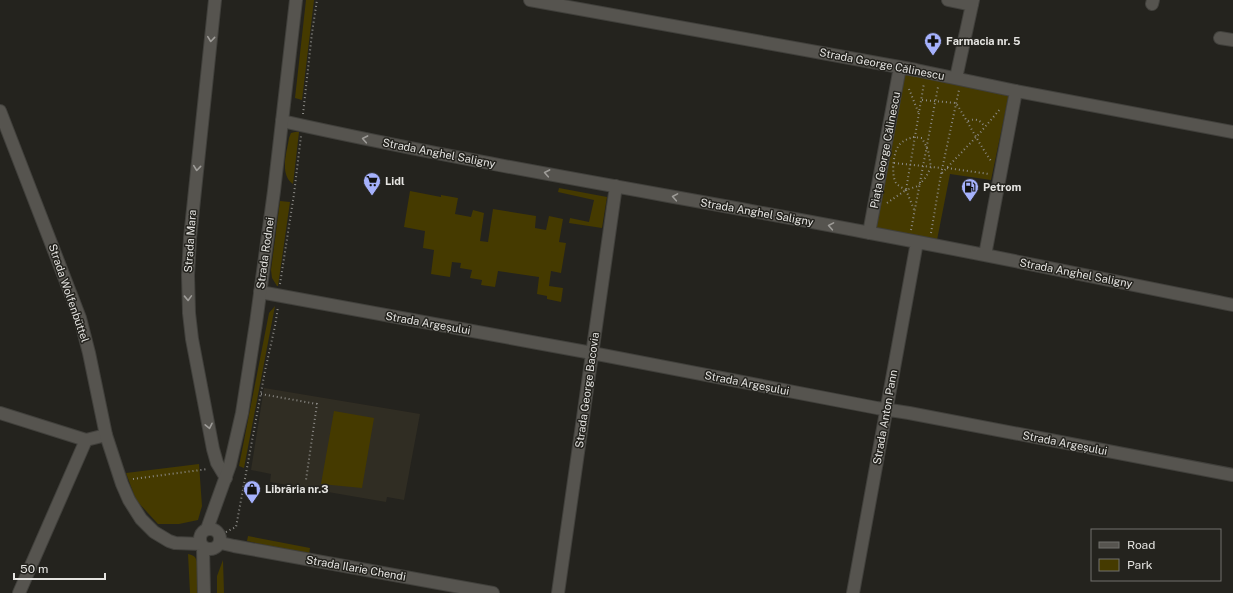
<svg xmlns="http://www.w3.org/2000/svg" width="1233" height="593" viewBox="0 0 1233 593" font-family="'Public Sans',sans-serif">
<rect width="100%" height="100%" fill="#24231e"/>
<path fill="#302d23" d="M264,388L420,414L404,500L387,497L386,502L270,482L271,474L251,470Z"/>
<path fill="#453a00" d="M306,0H314L302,100L295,98Z
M903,72L1009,94L991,180L950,174L937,240L873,227Z
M295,132H299L293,184C279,174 287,152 289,138L291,133Z
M559,188L607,197L602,228L569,223L570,218L589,222L594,200L558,192Z
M410,191L441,197V195L458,198L455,214L471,217L473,210L484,213L480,241L488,242L493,209L536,216L535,228L546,230L549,216L563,219L559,242L566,243L561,273L551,271L549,286L563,288L561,302L547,299V296L537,294L539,277L498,271L495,287L481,285L482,280L470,278L472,270L460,268L461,263L452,262L450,277L431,274L434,250L423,248L425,231L404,227Z
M280,201L290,202L278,286H277L272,278L271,270Z
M275,306L244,468L239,466L269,313Z
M334,411L374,418L362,488L321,484Z
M199,464L202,506L198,520L179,524H158L136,500L126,473Z
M248,536L310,548L309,555L247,541Z
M188,554C192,555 195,556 196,559C200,567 199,584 199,593H190Z
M223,560L224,593H217V576Z"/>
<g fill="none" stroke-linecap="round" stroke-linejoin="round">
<g stroke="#41403c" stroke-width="14">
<path id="street" d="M215,0L190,238L188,275L189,313L192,339L213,449L217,463L226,478
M530,0L916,70L1016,91L1233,132
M948,0L972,5
M1152,4L1153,0
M1220,38L1233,40
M956,78L973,0
M282,121C475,164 671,195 865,232C988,255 1110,280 1233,305
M869,233L900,67
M985,255L1016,91
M260,292L592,353L877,408L909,413L1233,475
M0,413L86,440L106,435
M19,593L86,440
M558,593L616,186
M853,593L917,242"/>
</g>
<g stroke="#41403c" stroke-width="14">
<path id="secondary" d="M0,111L80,318L89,353L106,435L122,484L129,500L141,519L154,532L169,541L175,543L201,544
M200 539a10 10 0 1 1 20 0a10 10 0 1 1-20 0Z
M207,529L230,465L242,413L256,323L274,191L296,0
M221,543L234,546L493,593
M203,547L204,593"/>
</g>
<path stroke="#8c8b87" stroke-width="2" stroke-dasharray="1 3" stroke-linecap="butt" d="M909,89L919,114
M922,100L956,103C968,122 978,142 991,161
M303,114L312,33L317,0
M968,121C976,118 980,120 985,127
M913,137L922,138L928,150L931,167L926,177L918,186L906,190C903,188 898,186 896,183C891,175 893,151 900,144C904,140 908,139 913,137Z
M894,163L942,168
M947,168L989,174
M942,173L979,134L1001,108
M906,190L915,212
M887,203L906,190L924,83
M911,230L938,87
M931,233L941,174L959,90
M280,284L294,194L301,136
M261,394L317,404L306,480
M133,479L208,469
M226,532L236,527L265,371L275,326L278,307"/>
<use href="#street" stroke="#56544f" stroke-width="12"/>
<use href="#secondary" stroke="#56544f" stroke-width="12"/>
</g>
<defs><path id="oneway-chevron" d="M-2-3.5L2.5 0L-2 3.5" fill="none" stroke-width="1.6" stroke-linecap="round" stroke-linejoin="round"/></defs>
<g stroke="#9e9c98">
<use href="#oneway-chevron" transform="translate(211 39) rotate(96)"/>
<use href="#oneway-chevron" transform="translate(365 139) rotate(-169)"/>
<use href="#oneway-chevron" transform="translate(197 168) rotate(96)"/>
<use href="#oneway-chevron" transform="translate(547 173) rotate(-169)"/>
<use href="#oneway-chevron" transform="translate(675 197) rotate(-170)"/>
<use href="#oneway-chevron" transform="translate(831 226) rotate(-170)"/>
<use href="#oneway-chevron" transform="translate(188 298) rotate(88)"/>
<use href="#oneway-chevron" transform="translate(209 426) rotate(78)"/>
</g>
<defs>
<g id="pharmacy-pin" transform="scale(0.9)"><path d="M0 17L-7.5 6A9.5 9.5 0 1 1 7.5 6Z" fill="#a5b1fc" stroke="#24231e"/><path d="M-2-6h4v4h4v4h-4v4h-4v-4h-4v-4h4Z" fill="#111"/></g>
<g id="supermarket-pin" transform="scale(0.9)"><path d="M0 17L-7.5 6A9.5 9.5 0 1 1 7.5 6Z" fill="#a5b1fc" stroke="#24231e"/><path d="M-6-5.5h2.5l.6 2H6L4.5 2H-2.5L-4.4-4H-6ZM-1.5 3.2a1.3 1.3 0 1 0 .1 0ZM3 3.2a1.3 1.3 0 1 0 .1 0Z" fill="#111"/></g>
<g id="fuel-pin" transform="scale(0.9)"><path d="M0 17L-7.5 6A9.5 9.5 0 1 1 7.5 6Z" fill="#a5b1fc" stroke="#24231e"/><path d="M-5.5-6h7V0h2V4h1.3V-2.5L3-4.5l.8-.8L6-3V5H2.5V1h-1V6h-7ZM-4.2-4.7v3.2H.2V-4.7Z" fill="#111"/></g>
<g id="shop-pin" transform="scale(0.9)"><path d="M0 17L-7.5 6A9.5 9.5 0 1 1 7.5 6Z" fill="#a5b1fc" stroke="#24231e"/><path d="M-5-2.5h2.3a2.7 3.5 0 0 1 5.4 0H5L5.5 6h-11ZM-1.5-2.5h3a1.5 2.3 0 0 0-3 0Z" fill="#111"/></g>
</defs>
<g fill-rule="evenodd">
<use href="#pharmacy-pin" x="933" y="41"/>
<use href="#supermarket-pin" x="372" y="181"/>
<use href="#fuel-pin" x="970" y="187"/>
<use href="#shop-pin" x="252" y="489"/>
</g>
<g text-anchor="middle" stroke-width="3" stroke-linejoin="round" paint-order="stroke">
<g font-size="11" font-weight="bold" fill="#e5e4e1" stroke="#24231e" text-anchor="start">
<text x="946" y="45">Farmacia nr. 5</text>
<text x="385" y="185">Lidl</text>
<text x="983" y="191">Petrom</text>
<text x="265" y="493">Librăria nr.3</text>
</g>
<g font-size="11" fill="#e5e4e1" stroke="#24231e">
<text transform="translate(882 64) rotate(11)" y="4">Strada George Călinescu</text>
<text transform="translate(885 150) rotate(-79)" y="4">Piața George Călinescu</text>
<text transform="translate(439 153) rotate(11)" y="4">Strada Anghel Saligny</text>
<text transform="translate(757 212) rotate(10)" y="4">Strada Anghel Saligny</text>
<text transform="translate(190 241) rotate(-86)" y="4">Strada Mara</text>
<text transform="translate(265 253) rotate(-82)" y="4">Strada Rodnei</text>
<text transform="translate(1076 273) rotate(11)" y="4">Strada Anghel Saligny</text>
<text transform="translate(69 293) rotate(71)" y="4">Strada Wolfenbüttel</text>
<text transform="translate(428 323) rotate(10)" y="4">Strada Argeșului</text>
<text transform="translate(747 383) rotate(11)" y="4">Strada Argeșului</text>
<text transform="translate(587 390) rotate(-82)" y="4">Strada George Bacovia</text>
<text transform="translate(885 417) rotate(-80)" y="4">Strada Anton Pann</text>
<text transform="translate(1065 443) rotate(11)" y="4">Strada Argeșului</text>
<text transform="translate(356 568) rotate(10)" y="4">Strada Ilarie Chendi</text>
</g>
</g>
<rect x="1091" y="529" width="130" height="52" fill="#24231e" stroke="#71706c"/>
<rect x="1099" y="542" width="20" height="6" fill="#56544f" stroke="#71706c"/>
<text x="1127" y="549" font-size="12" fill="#e5e4e1">Road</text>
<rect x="1099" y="559" width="20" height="12" fill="#453a00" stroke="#71706c"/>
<text x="1127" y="569" font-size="12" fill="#e5e4e1">Park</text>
<path d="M14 573v6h91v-6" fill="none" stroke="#e5e4e1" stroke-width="2"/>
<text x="20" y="573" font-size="12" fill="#e5e4e1" stroke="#24231e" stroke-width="3" paint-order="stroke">50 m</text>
</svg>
